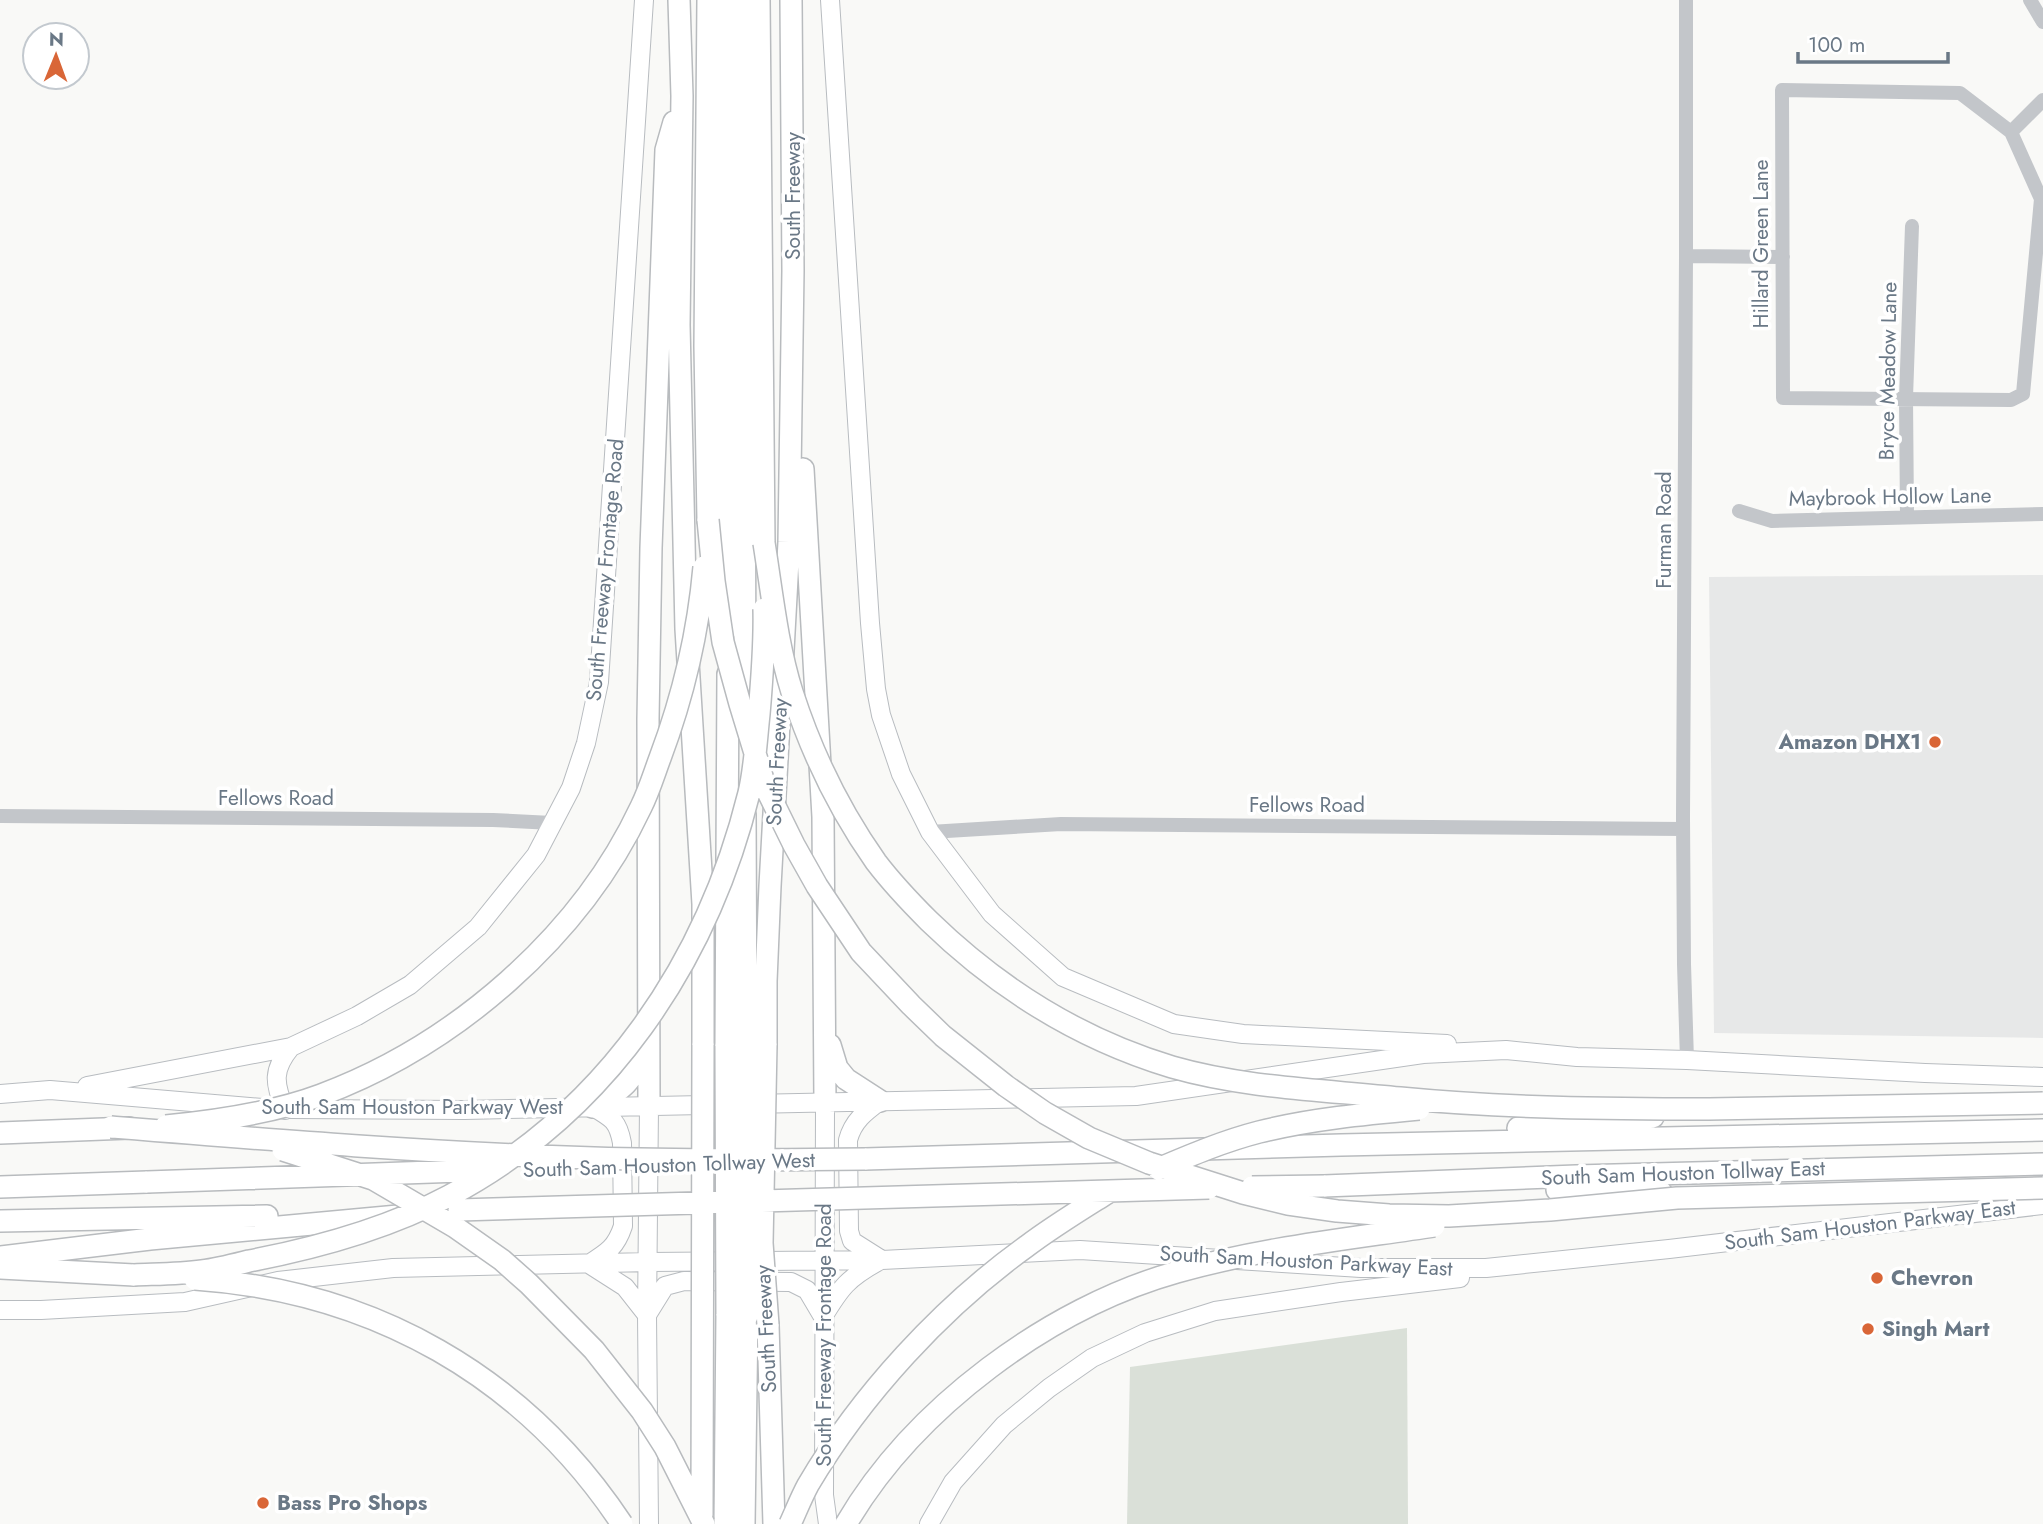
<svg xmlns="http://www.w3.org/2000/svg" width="2043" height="1524" viewBox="0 0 2043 1524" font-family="Jost,sans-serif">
<rect width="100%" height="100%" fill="#f9f9f7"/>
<path fill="#e7e8e8" d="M2043,575V1038L1714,1033L1709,577Z"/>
<path fill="#dae0d8" d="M1407,1328L1408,1524H1127L1130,1367Z"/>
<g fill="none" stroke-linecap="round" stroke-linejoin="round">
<g stroke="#b8bcc0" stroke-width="20">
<path id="major" d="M830,0L870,623L876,689L881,715L901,774L930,832L992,914L1063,977L1174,1024L1243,1034L1447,1044
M87,1086L291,1047L357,1016L410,985L478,927L536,855L571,788L586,743L599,682L644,0
M0,1094L50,1090L262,1108
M880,1101C865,1112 853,1121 848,1140L849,1231L852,1241L882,1260
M825,1103L824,1495L828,1524
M290,1109L464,1110L1136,1096L1423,1054L1506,1050L1577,1057L1687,1060L1925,1073L2043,1077
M285,1110C274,1083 272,1070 291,1047
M589,1264C608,1252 616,1247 623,1226L622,1143C618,1121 612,1118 593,1107
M589,1264L625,1287L647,1315
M0,1310H41L185,1302L278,1281L393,1268L649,1262L882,1260L1080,1250L1361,1268H1486L1669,1249L2043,1205
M647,1315L665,1286L684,1281L791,1282L807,1290L823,1317
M823,1317C841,1287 848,1278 879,1261
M649,1524L647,1315L649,1106
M929,1524L953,1482L1004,1425L1049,1388L1092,1358L1145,1333L1215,1311L1341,1292L1460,1278"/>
</g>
<g stroke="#b8bbbe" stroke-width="24">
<path id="highway" d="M679,0L682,96L679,325L686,629L703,904V1045
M724,0V372L728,628
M743,0L745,710
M759,0L764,543
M803,469L823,817L825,1103
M708,520L705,346L708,0
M745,815L746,1048
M766,1045V981L770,886L789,542L793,271L791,0
M830,1045L837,1068L846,1079L880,1101
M726,1046L728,674
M649,1106L648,719L651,548L666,150L674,122
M593,1107C626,1087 629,1084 647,1050
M1518,1128L1653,1117
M0,1133L129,1128
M865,1159L1341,1145L2043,1130
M1324,1186L1576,1176L2043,1164
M0,1187L147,1182
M1557,1190L1661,1192
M0,1221L267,1216
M0,1257L150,1239L398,1216
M0,1268L134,1275
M768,1325L774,1524
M725,1524L727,1314
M744,1524L747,1316"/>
</g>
<path stroke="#c3c6ca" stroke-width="14" d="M1686,0V256L1683,817L1684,964L1687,1060
M2030,0L2043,22
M1782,90L1960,93L2011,132L2041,199L2023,394L2011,400L1783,398Z
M2011,132L2043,100
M1686,256L1783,257
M1739,511L1772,521L2043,514
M1907,516L1906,398L1912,226
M0,816L493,820L552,823
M930,832L1061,824L1683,829"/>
<use href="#major" stroke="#fff" stroke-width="18"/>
<use href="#highway" stroke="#fff" stroke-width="21"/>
<g stroke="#b8bbbe" stroke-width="24" stroke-linecap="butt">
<path id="highway-bridge" d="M708,520L714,581L723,642L740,704L765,786L794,845L817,886L861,952L911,1005L943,1036L1006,1086L1045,1113L1089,1138L1149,1163L1243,1193L1288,1204L1337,1211L1389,1215L1449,1216L1550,1210L1677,1198L2043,1188
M764,543C772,593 777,644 792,692C811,751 840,811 876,862C892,883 911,903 929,921C998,988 1079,1039 1172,1067C1245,1088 1324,1090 1400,1098C1503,1108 1606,1109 1709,1109C1821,1108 1932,1106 2043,1103
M766,1045L762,1243L768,1325
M726,1046L727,1314
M746,1048L747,1316
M166,1126C217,1121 273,1113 321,1095C455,1045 580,937 641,807C649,791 654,774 660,758C684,694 698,635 704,567
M111,1127C272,1140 432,1153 594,1158C684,1161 775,1160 865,1159
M283,1150L373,1179L455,1227L502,1260L529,1284L594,1350L642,1411L665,1447L704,1524
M1158,1169C1191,1155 1224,1141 1259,1132C1311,1119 1365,1114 1419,1109
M147,1182L489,1170
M1252,1187L1324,1186
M459,1210L1209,1188
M134,1275C156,1274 180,1274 202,1271C218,1269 233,1265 249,1261C317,1248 387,1229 449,1196C606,1113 707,963 749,793C755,768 756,741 759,714C762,679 765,644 764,609
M195,1279C373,1291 524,1376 622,1524
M702,1515L703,1045
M790,1524C796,1511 801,1498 808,1485C861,1395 942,1307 1027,1246C1052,1227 1080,1210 1107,1193
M846,1524C914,1408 1049,1308 1177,1272C1261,1248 1348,1239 1434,1226"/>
</g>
<use href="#highway-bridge" stroke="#fff" stroke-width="21"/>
</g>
<g fill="#d96637" stroke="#fff" stroke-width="2.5">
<circle cx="1935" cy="742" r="7"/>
<circle cx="1877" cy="1278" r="7"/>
<circle cx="1868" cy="1329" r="7"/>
<circle cx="263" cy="1503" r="7"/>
</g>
<g text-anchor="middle" stroke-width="7" stroke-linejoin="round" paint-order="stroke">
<g font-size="21" fill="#6a7886" stroke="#fff">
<text transform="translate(793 196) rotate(-90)" y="7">South Freeway</text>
<text transform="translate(1761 244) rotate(-90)" y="7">Hillard Green Lane</text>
<text transform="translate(1888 371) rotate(-89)" y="7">Bryce Meadow Lane</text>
<text transform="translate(1890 497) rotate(-1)" y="7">Maybrook Hollow Lane</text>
<text transform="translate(1664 530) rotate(-90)" y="7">Furman Road</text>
<text transform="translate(605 570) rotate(-85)" y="7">South Freeway Frontage Road</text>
<text transform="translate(777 762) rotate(-87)" y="7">South Freeway</text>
<text x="276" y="805">Fellows Road</text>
<text x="1307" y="812">Fellows Road</text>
<text x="412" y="1114">South Sam Houston Parkway West</text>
<text transform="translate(669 1165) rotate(-2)" y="7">South Sam Houston Tollway West</text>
<text transform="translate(1683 1173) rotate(-2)" y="7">South Sam Houston Tollway East</text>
<text transform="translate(1870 1225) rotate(-7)" y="7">South Sam Houston Parkway East</text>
<text transform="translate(1306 1261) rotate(3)" y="7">South Sam Houston Parkway East</text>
<text transform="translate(766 1329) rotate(-93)" y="7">South Freeway</text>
<text transform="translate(824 1335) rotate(-90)" y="7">South Freeway Frontage Road</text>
</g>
<g font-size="21" font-weight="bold" fill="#6a7886" stroke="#fff" text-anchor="start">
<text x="1921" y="749" text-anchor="end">Amazon DHX1</text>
<text x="1891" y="1285">Chevron</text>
<text x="1882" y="1336">Singh Mart</text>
<text x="277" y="1510">Bass Pro Shops</text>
</g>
</g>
<g transform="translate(56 56) rotate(1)"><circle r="33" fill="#ffffff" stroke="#c3c9cf" stroke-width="2"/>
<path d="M0-5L12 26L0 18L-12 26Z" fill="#d96637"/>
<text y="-10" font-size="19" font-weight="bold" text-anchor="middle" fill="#6a7886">N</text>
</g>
<path d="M1798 52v10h150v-10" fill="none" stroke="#6a7886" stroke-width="3.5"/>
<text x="1808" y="52" font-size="21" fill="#6a7886" stroke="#ffffff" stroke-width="5" paint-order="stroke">100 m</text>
</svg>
